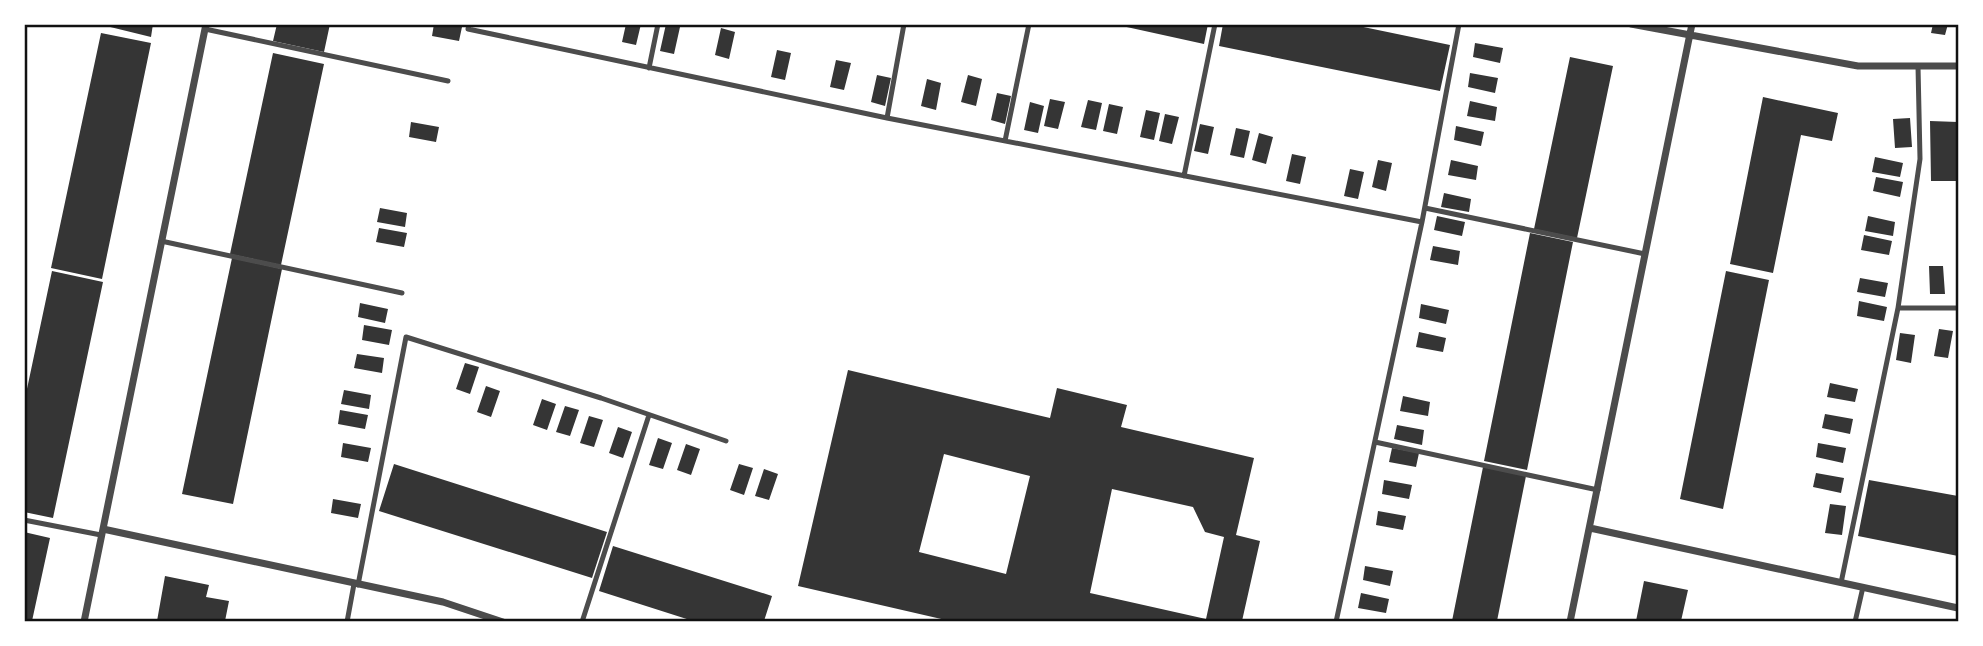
<svg xmlns="http://www.w3.org/2000/svg" width="1983" height="646" viewBox="0 0 1983 646" font-family="'Archivo Narrow',sans-serif">
<rect width="100%" height="100%" fill="#fff"/>
<path fill="#353535" fill-rule="evenodd" d="M98,24H153L151,37Z
M277,24H330L324,52L273,41Z
M434,24L462,27L459,41L432,36Z
M626,24H641L636,45L622,42Z
M666,24L680,27L674,54L660,51Z
M1113,24H1208L1204,44Z
M1223,24H1349L1450,45L1440,91L1219,46Z
M1933,24H1948L1945,35L1931,33Z
M721,28L735,32L729,59L715,55Z
M101,33L151,43L102,279L51,268Z
M1475,43L1503,48L1500,63L1473,57Z
M777,50L791,53L785,80L771,77Z
M273,53L324,64L281,265L230,254Z
M1570,57L1613,66L1577,238L1534,229Z
M836,60L851,63L844,90L830,87Z
M1470,73L1498,78L1495,93L1468,87Z
M877,75L891,78L885,106L871,102Z
M968,75L982,79L976,106L961,102Z
M927,79L941,83L936,110L921,106Z
M997,93L1011,96L1005,124L991,120Z
M1763,97L1838,113L1832,141L1801,135L1773,273L1730,264Z
M1050,99L1065,102L1058,129L1044,126Z
M1088,100L1102,103L1096,130L1081,127Z
M1470,101L1497,107L1495,121L1467,116Z
M1030,102L1044,106L1038,133L1024,130Z
M1109,104L1123,107L1117,134L1103,131Z
M1146,110L1160,113L1154,140L1140,137Z
M1165,114L1179,117L1172,144L1159,141Z
M1910,118L1912,147L1895,148L1893,119Z
M1930,121L1958,122V181H1931Z
M411,122L439,127L436,142L409,137Z
M1200,124L1214,127L1208,154L1194,151Z
M1456,126L1484,132L1481,146L1454,140Z
M1236,128L1250,131L1244,158L1230,155Z
M1259,133L1273,137L1266,164L1252,160Z
M1292,154L1306,157L1300,184L1286,181Z
M1875,157L1903,163L1900,177L1872,172Z
M1378,160L1392,163L1386,191L1372,187Z
M1451,160L1478,166L1476,180L1448,175Z
M1350,169L1364,172L1358,199L1344,196Z
M1876,177L1903,182L1900,197L1873,191Z
M1444,193L1471,199L1469,212L1441,207Z
M380,208L407,213L405,227L377,222Z
M1437,216L1465,222L1462,236L1434,230Z
M1868,216L1895,222L1893,236L1865,231Z
M379,228L407,233L404,247L376,242Z
M1530,233L1573,242L1527,470L1484,461Z
M1864,235L1892,241L1889,255L1861,250Z
M1433,246L1460,251L1458,265L1430,260Z
M232,258L282,269L233,504L182,494Z
M1929,266H1943L1945,294H1930Z
M52,271L103,282L53,518L24,512V403Z
M1726,271L1769,280L1723,509L1680,499Z
M1860,278L1888,283L1885,297L1857,292Z
M1859,301L1887,307L1884,321L1857,316Z
M360,303L388,309L385,323L358,317Z
M1421,304L1449,310L1446,324L1419,318Z
M364,325L392,330L389,345L362,340Z
M1939,329L1953,331L1948,358L1934,356Z
M1419,332L1446,338L1443,352L1416,347Z
M1900,333L1915,335L1911,363L1896,360Z
M357,354L384,358L382,373L354,368Z
M465,363L479,367L470,394L456,389Z
M848,370L1050,418L1057,388L1127,405L1121,427L1254,458L1236,535L1260,541L1242,621H950L798,586ZM944,454L1030,476L1006,574L919,552ZM1112,489L1193,507L1205,532L1224,537L1206,619L1090,593Z
M1830,383L1858,389L1855,402L1827,397Z
M486,386L500,391L491,417L477,412Z
M344,390L371,395L369,409L341,404Z
M1403,396L1430,402L1428,416L1400,411Z
M542,399L556,404L547,430L533,425Z
M565,406L579,410L570,436L556,432Z
M340,410L368,415L365,429L338,424Z
M1825,414L1853,419L1850,434L1822,428Z
M589,416L603,420L594,447L580,443Z
M1397,425L1424,430L1422,445L1394,439Z
M618,427L632,432L623,458L609,453Z
M658,438L672,443L663,469L649,465Z
M343,443L371,448L368,462L341,457Z
M1818,443L1846,448L1843,463L1816,457Z
M686,444L700,449L691,475L677,470Z
M1392,448L1419,453L1416,467L1389,462Z
M394,464L607,532L592,578L379,511Z
M739,464L753,468L744,495L730,490Z
M1483,467L1526,476L1497,621H1452Z
M764,469L778,474L769,500L755,496Z
M1816,473L1844,478L1841,493L1813,487Z
M1384,480L1412,485L1409,499L1382,494Z
M1869,480L1958,496V556L1858,536Z
M333,499L361,504L358,518L331,513Z
M1830,504L1846,506L1842,535L1825,533Z
M1378,511L1406,516L1403,530L1376,525Z
M24,532L50,538L32,621H24Z
M613,546L772,596L764,621H693L599,591Z
M1365,566L1393,571L1390,586L1363,580Z
M165,576L209,585L206,597L229,601L225,621H157Z
M1644,581L1688,590L1681,621H1636Z
M1361,593L1389,599L1386,613L1358,608Z"/>
<g fill="none" stroke-linecap="round" stroke-linejoin="round">
<path stroke="#4c4c4c" stroke-width="5" d="M469,24L468,29L887,118L1422,222L1459,24
M205,29L448,81
M649,68L658,24
M887,118L904,24
M1005,141L1029,24
M1184,176L1215,24
M1425,208L1645,254
M161,241L402,293
M1898,308L1920,159L1918,66
M1375,442L1598,490
M24,520L101,535
M1841,583L1898,308H1958
M358,585L406,337L601,398L726,441
M347,622L354,584
M582,622L649,415
M1336,622L1422,222
M1855,622L1863,587"/>
<path stroke="#4c4c4c" stroke-width="7" d="M1631,24L1858,66H1958
M1590,528L1958,608
M103,529L443,602L503,622
M84,622L206,24
M1570,622L1692,24"/>
</g>
<rect width="1983" height="646" fill="none" stroke="#ffffff" stroke-width="52"/>
<rect x="26" y="26" width="1931" height="594" fill="none" stroke="#111" stroke-width="2.5"/>
</svg>
